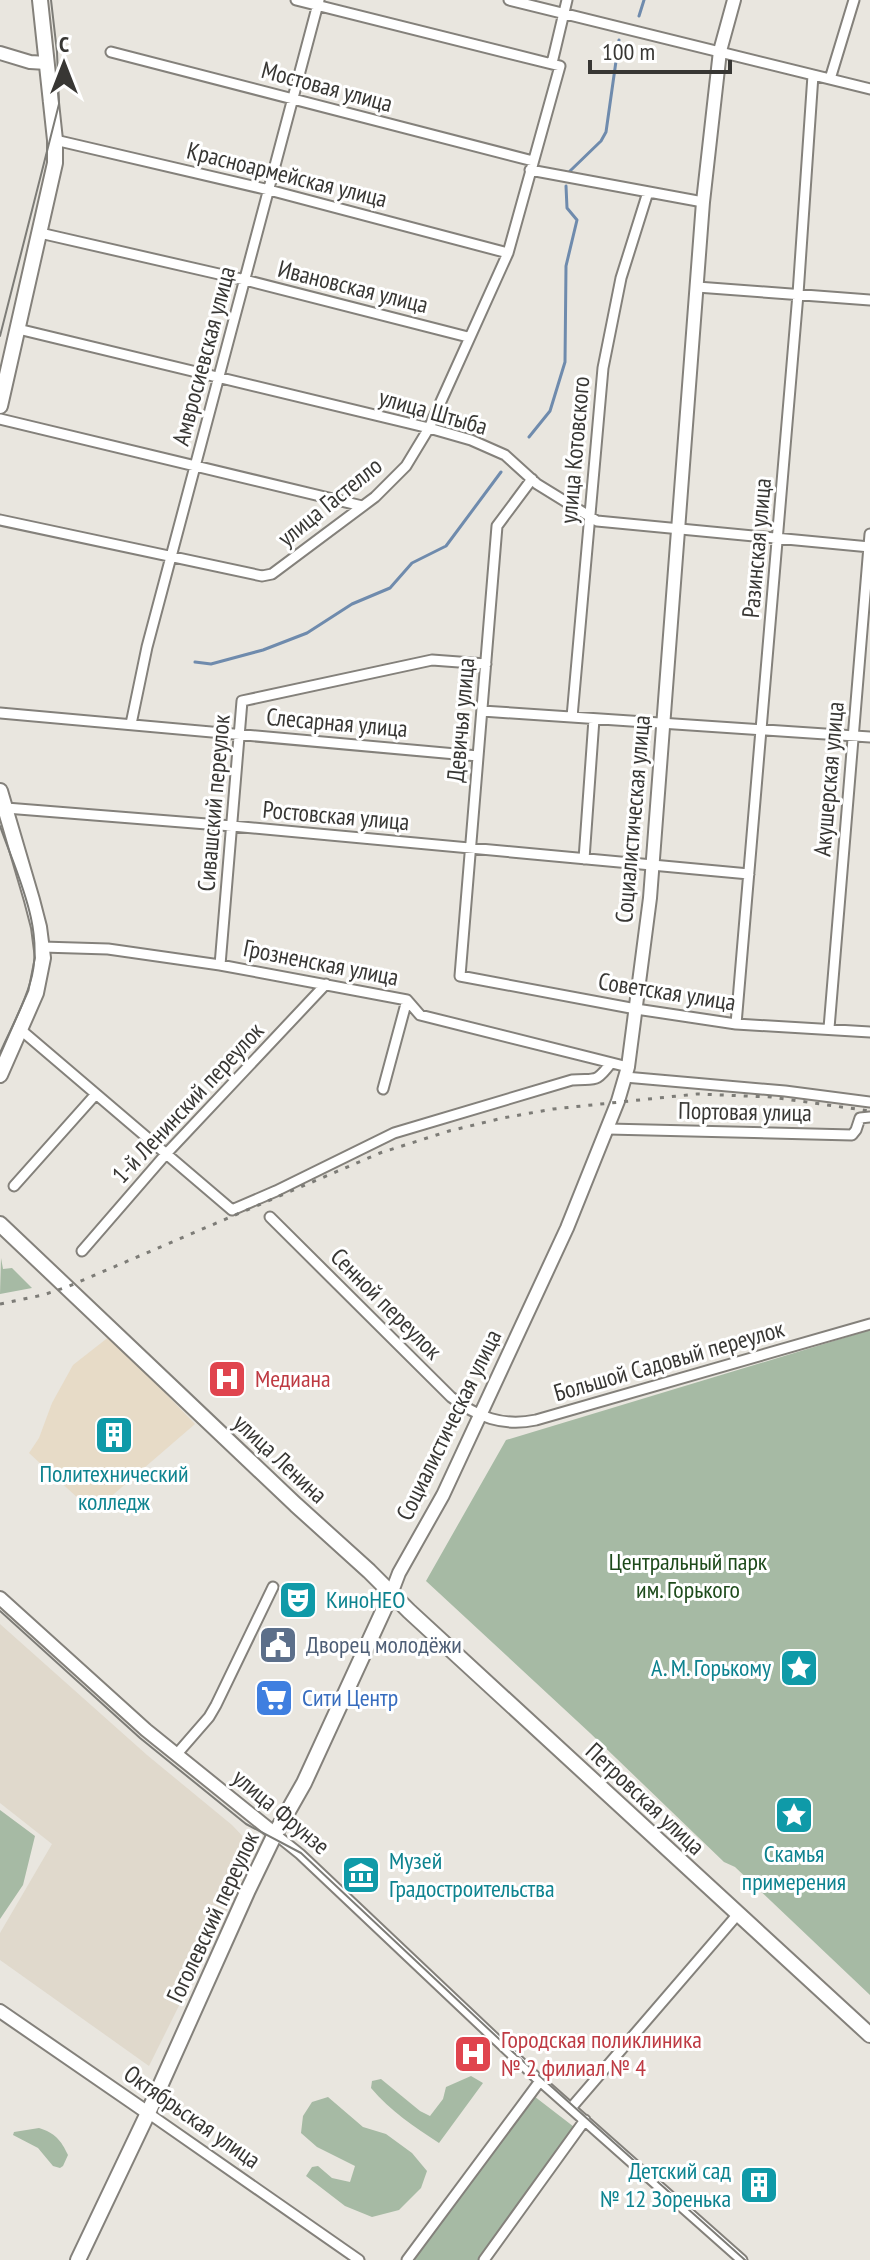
<svg xmlns="http://www.w3.org/2000/svg" width="870" height="2260" viewBox="0 0 870 2260" font-family="'PT Sans Narrow',sans-serif">
<rect width="100%" height="100%" fill="#e9e6df"/>
<path fill="#e0d9cc" d="M0,1624L147,1755L232,1825L251,1845L254,1855L149,2066L0,1960V1933L52,1844L0,1803Z"/>
<path fill="#e7dbc7" d="M110,1336L195,1424L93,1512L29,1453L39,1438L52,1403L73,1365Z"/>
<path fill="#a6baa4" d="M1,1258L3,1269L12,1268L32,1288L0,1294Z
M870,1330V1995L735,1867L724,1862L590,1733L426,1581L506,1440Z
M0,1810L35,1836L23,1885L0,1919Z
M471,2076L483,2083L439,2143C415,2127 390,2111 371,2088L372,2081L381,2079L420,2111L430,2116L443,2099L446,2087Z
M530,2093L578,2130L484,2260H407Z
M328,2097L363,2127L386,2134L412,2153L427,2171L421,2188L399,2210L372,2217L345,2206L306,2176L312,2167L318,2166L332,2178L350,2182L355,2166L317,2147L301,2133L303,2116L312,2102Z
M39,2128C55,2133 61,2140 68,2155L63,2166L60,2168L53,2166L38,2148L13,2135L14,2132Z"/>
<g fill="none" stroke-linecap="round" stroke-linejoin="round">
<path stroke="#6f8bad" stroke-width="3" d="M639,16L644,0
M570,171L601,141L606,132L619,40
M529,437L550,411L565,362L566,266L577,220L567,208L566,186
M195,662L211,664L263,650L307,633L352,604L390,588L412,563L446,546L501,472"/>
<g stroke="#84817b" stroke-width="13">
<path id="minor" d="M509,0L870,89
M111,52L533,161
M552,63L567,0
M830,79L854,0
M55,140L269,190L508,253
M530,170L703,202
M40,233L245,280L468,337
M697,287L870,300
M18,329L429,428L471,440L505,455L537,484L597,521L870,547
M0,419L362,506
M532,479L497,526L460,976L636,1009L736,1024L870,1032
M0,520L262,576L272,574L375,497L406,466L429,428L508,253L560,66L296,0
M482,711L870,737
M0,713L478,756
M572,717L603,368L621,278L648,192
M131,724L147,647L319,0
M6,808L232,826L749,874
M584,859L594,719
M42,947L108,949L220,965L407,1000L420,1015L628,1067
M220,965L242,701L432,660L486,664
M736,1024L798,294L813,75
M829,1028L870,534
M21,1030L232,1210L276,1191L394,1133L572,1080C596,1078 595,1084 611,1063
M625,1077L785,1091L870,1102
M383,1089L407,1000
M608,1129L852,1135L856,1130L860,1118L870,1117
M14,1186L96,1094
M270,1217L451,1397C477,1417 503,1427 536,1420L870,1324
M82,1251L166,1154L326,984
M176,1755L209,1717L216,1705L273,1587
M275,1834L300,1854L540,2081L742,2260
M571,2108L738,1914
M148,2113L359,2260
M407,2260L540,2081
M484,2260L585,2120"/>
</g>
<g stroke="#84817b" stroke-width="16">
<path id="tertiary" d="M0,53L30,62L47,63
M391,1594L399,1573L443,1495L567,1228L618,1101L628,1067L650,898L703,202L720,51L734,0
M0,1598L146,1730L275,1834
M0,2011L148,2113"/>
</g>
<g stroke="#84817b" stroke-width="18">
<path id="secondary" d="M0,406L55,163V140L40,0
M0,791L32,900L39,927L43,958L36,993L0,1075
M0,1224L296,1505L369,1571L409,1611L870,2035
M78,2260L148,2113L248,1890L275,1834L304,1783L391,1594"/>
</g>
<use href="#minor" stroke="#fff" stroke-width="9"/>
<use href="#tertiary" stroke="#fff" stroke-width="12"/>
<use href="#secondary" stroke="#fff" stroke-width="14"/>
<path stroke="#7d7c77" stroke-width="2" d="M0,336L59,104L57,52L51,0
M0,826C17,875 46,931 30,983C23,1007 10,1030 0,1053
M0,1611L140,1738L246,1824L301,1853L514,2053L745,2260"/>
<path stroke="#7d7c77" stroke-width="3" stroke-dasharray="4 8" stroke-linecap="butt" d="M0,1304L43,1295L67,1287L380,1153L449,1131L503,1118L553,1109L697,1094L771,1097L870,1111"/>
</g>
<defs>
<g id="hospital-square" transform="scale(2)"><rect x="-9" y="-9" width="18" height="18" rx="4" fill="#e0444e" stroke="#fff"/><path d="M-5-5h3v3.5h4V-5h3V5h-3V1.5h-4V5h-3Z" fill="#fff"/></g>
<g id="building-square" transform="scale(2)"><rect x="-9" y="-9" width="18" height="18" rx="4" fill="#0f9aa8" stroke="#fff"/><path d="M-4-6H4V6H1V3H-1V6H-4ZM-2.5-4.3h1.7v1.8h-1.7ZM.8-4.3h1.7v1.8H.8ZM-2.5-1h1.7V.8h-1.7ZM.8-1h1.7V.8H.8Z" fill="#fff"/></g>
<g id="theatre-square" transform="scale(2)"><rect x="-9" y="-9" width="18" height="18" rx="4" fill="#0f9aa8" stroke="#fff"/><path d="M-5-5.5Q0-4 5-5.5V0Q5 5 0 6Q-5 5-5 0ZM-3.3-2.5H-1v1.5H-3.3ZM1-2.5H3.3v1.5H1ZM-2.8 1Q0 5.5 2.8 1Z" fill="#fff"/></g>
<g id="civic-square" transform="scale(2)"><rect x="-9" y="-9" width="18" height="18" rx="4" fill="#5c6f8a" stroke="#fff"/><path d="M-.6-6.5H3V-4.5H.6V-3L4-1V1h2V6H-6V1h2V-1L-.6-3ZM-1.2 2.5V6h2.4V2.5Z" fill="#fff"/></g>
<g id="sight-square" transform="scale(2)"><rect x="-9" y="-9" width="18" height="18" rx="4" fill="#0f9aa8" stroke="#fff"/><path d="M0-6L1.8-2.2L6-1.7L2.9 1.2L3.7 5.4L0 3.3L-3.7 5.4L-2.9 1.2L-6-1.7L-1.8-2.2Z" fill="#fff"/></g>
<g id="supermarket-square" transform="scale(2)"><rect x="-9" y="-9" width="18" height="18" rx="4" fill="#3f7fe0" stroke="#fff"/><path d="M-6-5.5h2.5l.6 2H6L4.5 2H-2.5L-4.4-4H-6ZM-1.5 3.2a1.3 1.3 0 1 0 .1 0ZM3 3.2a1.3 1.3 0 1 0 .1 0Z" fill="#fff"/></g>
<g id="museum-square" transform="scale(2)"><rect x="-9" y="-9" width="18" height="18" rx="4" fill="#0f9aa8" stroke="#fff"/><path d="M0-6L6-3V-2H-6V-3ZM-5-1h2V3h-2ZM-1-1h2V3h-2ZM3-1h2V3H3ZM-6 4H6V6H-6Z" fill="#fff"/></g>
</defs>
<g fill-rule="evenodd">
<use href="#hospital-square" x="227" y="1379"/>
<use href="#building-square" x="114" y="1435"/>
<use href="#theatre-square" x="298" y="1600"/>
<use href="#civic-square" x="278" y="1645"/>
<use href="#sight-square" x="799" y="1668"/>
<use href="#supermarket-square" x="274" y="1698"/>
<use href="#sight-square" x="794" y="1815"/>
<use href="#museum-square" x="361" y="1875"/>
<use href="#hospital-square" x="473" y="2054"/>
<use href="#building-square" x="759" y="2185"/>
</g>
<g text-anchor="middle" stroke-width="6" stroke-linejoin="round" paint-order="stroke">
<g font-size="24" fill="#383734" stroke="#fff">
<text transform="translate(327 87) rotate(15)" y="8">Мостовая улица</text>
<text transform="translate(287 175) rotate(14)" y="8">Красноармейская улица</text>
<text transform="translate(353 287) rotate(14)" y="8">Ивановская улица</text>
<text transform="translate(204 356) rotate(-75)" y="8">Амвросиевская улица</text>
<text transform="translate(433 412) rotate(16)" y="8">улица Штыба</text>
<text transform="translate(575 450) rotate(-85)" y="8">улица Котовского</text>
<text transform="translate(330 502) rotate(-39)" y="8">улица Гастелло</text>
<text transform="translate(757 548) rotate(-85)" y="8">Разинская улица</text>
<text transform="translate(461 720) rotate(-85)" y="8">Девичья улица</text>
<text transform="translate(337 723) rotate(5)" y="8">Слесарная улица</text>
<text transform="translate(829 779) rotate(-85)" y="8">Акушерская улица</text>
<text transform="translate(214 803) rotate(-85)" y="8">Сивашский переулок</text>
<text transform="translate(336 816) rotate(5)" y="8">Ростовская улица</text>
<text transform="translate(633 819) rotate(-85)" y="8">Социалистическая улица</text>
<text transform="translate(321 963) rotate(11)" y="8">Грозненская улица</text>
<text transform="translate(667 992) rotate(9)" y="8">Советская улица</text>
<text transform="translate(188 1103) rotate(-47)" y="8">1-й Ленинский переулок</text>
<text transform="translate(745 1112) rotate(1)" y="8">Портовая улица</text>
<text transform="translate(386 1304) rotate(45)" y="8">Сенной переулок</text>
<text transform="translate(669 1361) rotate(-16)" y="8">Большой Садовый переулок</text>
<text transform="translate(449 1425) rotate(-64)" y="8">Социалистическая улица</text>
<text transform="translate(280 1459) rotate(43)" y="8">улица Ленина</text>
<text transform="translate(645 1799) rotate(43)" y="8">Петровская улица</text>
<text transform="translate(281 1812) rotate(40)" y="8">улица Фрунзе</text>
<text transform="translate(213 1917) rotate(-65)" y="8">Гоголевский переулок</text>
<text transform="translate(192 2117) rotate(35)" y="8">Октябрьская улица</text>
</g>
<g font-size="24" fill="#be3a42" stroke="#fff" text-anchor="start">
<text x="255" y="1387">Медиана</text>
<text x="501" y="2048">Городская поликлиника<tspan x="501" dy="28">№ 2 филиал № 4</tspan></text>
</g>
<g font-size="24" fill="#0d838f" stroke="#fff">
<text x="114" y="1482">Политехнический<tspan x="114" dy="28">колледж</tspan></text>
<text x="326" y="1608" text-anchor="start">КиноНЕО</text>
<text x="771" y="1676" text-anchor="end">А. М. Горькому</text>
<text x="794" y="1862">Скамья<tspan x="794" dy="28">примерения</tspan></text>
<text x="389" y="1869" text-anchor="start">Музей<tspan x="389" dy="28">Градостроительства</tspan></text>
<text x="731" y="2179" text-anchor="end">Детский сад<tspan x="731" dy="28">№ 12 Зоренька</tspan></text>
</g>
<g font-size="24" fill="#1d4a1a" stroke="#fff">
<text x="688" y="1570">Центральный парк<tspan x="688" dy="28">им. Горького</tspan></text>
</g>
<g font-size="24" fill="#4e5e75" stroke="#fff" text-anchor="start">
<text x="306" y="1653">Дворец молодёжи</text>
</g>
<g font-size="24" fill="#366cbe" stroke="#fff" text-anchor="start">
<text x="302" y="1706">Сити Центр</text>
</g>
</g>
<g transform="translate(64 64)" stroke="#ffffff" stroke-width="6" paint-order="stroke">
<path d="M0-6L14 30L0 20L-14 30Z" fill="#383734"/>
<text y="-12" font-size="22" font-weight="bold" text-anchor="middle" fill="#383734">С</text>
</g>
<path d="M590 60v12h140v-12" fill="none" stroke="#383734" stroke-width="4"/>
<text x="602" y="60" font-size="24" fill="#383734" stroke="#ffffff" stroke-width="6" paint-order="stroke">100 m</text>
</svg>
